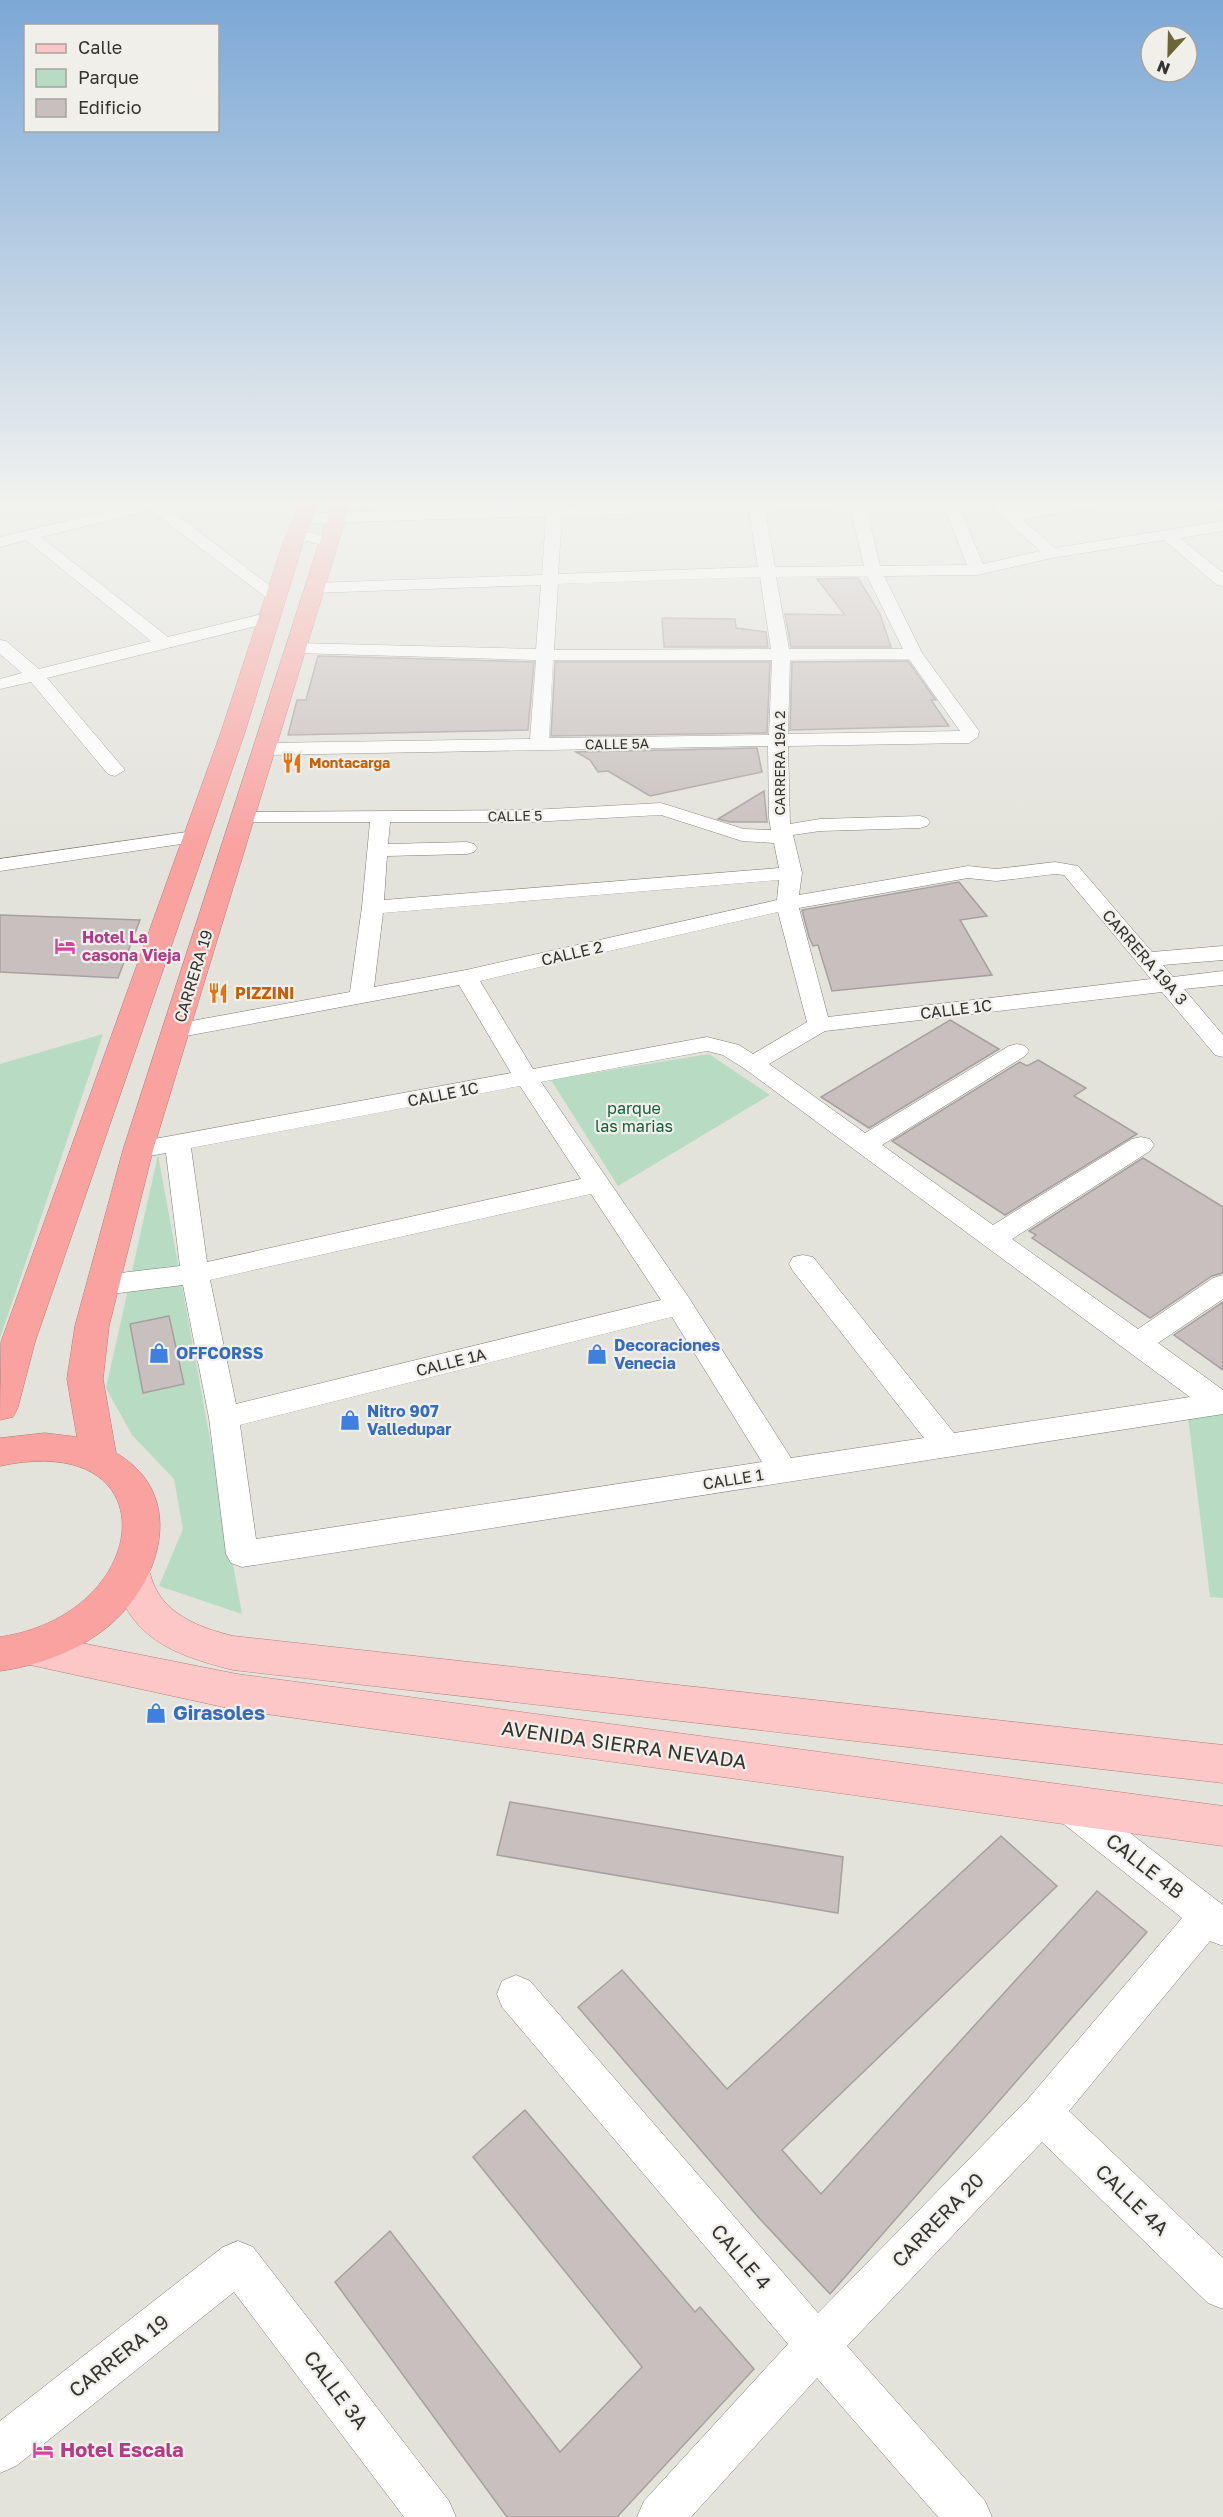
<svg xmlns="http://www.w3.org/2000/svg" width="1223" height="2517" viewBox="0 0 1223 2517" font-family="'Golos Text',sans-serif">
<rect width="100%" height="100%" fill="#e3e2db"/>
<path fill="#b8dbc4" d="M103,1034L0,1338V1064Z
M709,1054L770,1095L618,1186L551,1080Z
M158,1155L242,1614L159,1586L183,1529L174,1479L132,1435L106,1388Z
M1223,1412V1598L1210,1597L1188,1417Z"/>
<path fill="#c8c0be" stroke="#a8a09f" stroke-width="1.5" d="M858,578L880,614L891,647H791L785,614L845,615L817,579Z
M662,618L735,619L736,628L766,632L768,647H664Z
M318,656L534,662L528,730L288,735L297,700H306Z
M908,661L936,700H931L949,726L790,730L792,662Z
M555,662H770L767,733L551,736Z
M757,748L762,772L650,796L608,771L598,772L590,760L576,752Z
M764,791L767,822H730L718,819Z
M959,882L987,916L960,920L992,975L832,991L818,945L813,946L809,937L802,910Z
M0,915L140,920L118,978L0,972Z
M950,1020L999,1049L869,1128L821,1097Z
M1038,1060L1086,1088L1074,1096L1137,1134L1005,1215L892,1141L1020,1062L1027,1066Z
M1143,1158L1223,1207V1273L1212,1276L1150,1318L1032,1238L1036,1235L1029,1231Z
M1223,1302V1370L1174,1335Z
M169,1316L184,1384L143,1393L130,1324Z
M510,1802L843,1857L838,1913L497,1855Z
M1001,1836L1057,1886L782,2150L821,2194L1097,1891L1147,1932L830,2294L759,2218L578,2007L622,1970L727,2089Z
M525,2110L695,2312L700,2307L754,2369L617,2517H507L335,2282L390,2231L560,2452L642,2367L473,2157Z"/>
<g fill="none" stroke-linecap="round" stroke-linejoin="round">
<g stroke="#7e7d77" stroke-width="1">
<path id="minor" d="M137,498H188L165,506L285,597L283,601H271L150,510L41,537L168,637L270,612L279,617L276,621L47,678L125,770L115,776L108,774L31,682L0,689V679L22,673L0,654V640L6,641L39,669L151,641L26,540L0,547V537L141,503Z
M547,498H563L562,506L748,501L747,498H999L992,503L958,504L983,564L1040,551L996,511L993,508L996,505L1001,503L1013,511L1091,498H1130L1123,503L1022,519L1055,548L1223,521V531L1180,538L1223,573V586L1217,585L1164,540L1052,558L977,575L884,576L922,653L979,731L978,737L969,743L788,746L790,824L820,819L920,816L927,818L930,822L927,826L920,828L820,831L793,835L802,873L799,895L968,866L996,869L1055,862L1078,866L1152,952L1223,946V960L1163,965L1173,977L1223,971V985L1184,989L1223,1035V1057L1215,1055L1162,992L825,1031L769,1064L865,1133L1009,1046L1017,1044L1025,1046L1029,1051L1025,1056L882,1145L993,1225L1132,1139L1141,1137L1150,1139L1154,1145L1150,1151L1012,1239L1138,1329L1213,1278L1223,1275V1299L1158,1343L1223,1390V1414L242,1567L231,1563L226,1554L209,1418L183,1285L103,1295L93,1292L89,1285L93,1278L103,1275L180,1266L166,1153L138,1158L129,1156L125,1150L129,1144L138,1142L511,1073L459,985L175,1038L167,1036L163,1031L167,1026L175,1024L350,992L362,907L370,822H243L236,820L233,816L236,812L531,810L661,803L744,829L771,830L769,818L768,746L264,755L254,749L264,743L530,739L536,660L296,653L287,648L296,643L536,649L541,585L314,593L306,588L314,583L542,575L546,516L314,523L308,521L299,511L307,506L318,513L547,507ZM943,504L967,565L880,566L866,506ZM850,507L864,566L775,567L765,510ZM749,510L758,567L558,574L562,516ZM867,576L903,649H789L776,577ZM760,577L771,649L554,650L558,584ZM909,659L960,731L788,734L790,660ZM553,660H772L769,735L549,738ZM661,815L742,841L774,843L779,868L384,900L387,856L467,854L474,852L477,848L474,844L467,842L388,844L390,822H531ZM1055,874L1064,875L1151,979L828,1017L799,908L968,878L996,881ZM779,880L777,900L466,970L374,987L383,913ZM778,912L807,1022L753,1054L739,1045L707,1037L533,1069L480,981ZM707,1051L723,1055L745,1069L1190,1397L954,1433L813,1257L803,1255L793,1257L789,1264L793,1271L924,1438L791,1458L689,1298L541,1082ZM520,1086L581,1179L207,1262L191,1148ZM591,1194L661,1300L236,1404L210,1280ZM672,1317L762,1462L256,1539L240,1425Z
M1205,498H1223V510Z
M305,531L335,539L337,542L329,547L307,541L299,546H287L285,543Z
M194,831L201,833L204,837L201,841L0,871V859Z
M1068,1790L1081,1795L1223,1905V1946L1210,1941L1069,2111L1223,2258V2309L1208,2303L1042,2142L847,2346L985,2501L992,2517H938L817,2378L691,2517H637L644,2501L788,2344L502,2007L497,1994L502,1981L516,1975L530,1981L818,2313L1028,2099L1182,1918L1055,1817L1050,1806L1055,1795Z
M238,2241L253,2247L449,2501L456,2517H404L234,2292L16,2466L0,2473V2421L223,2247Z"/>
</g>
<g stroke="#b57c7a" stroke-width="1">
<path id="major" d="M131,1555L145,1560C150,1570 151,1581 157,1591C172,1618 205,1629 233,1636L1223,1745V1783L233,1670C171,1654 128,1638 112,1571L117,1560Z
M26,1632L237,1674L1223,1806V1846L237,1710L12,1661L6,1649L12,1637Z"/>
</g>
<g stroke="#b57c7a" stroke-width="1">
<path id="highway" d="M302,498H320L303,543L245,732L35,1342L18,1407L13,1417L0,1420L1,1342L221,732L283,543Z
M334,498H352L153,1150L109,1326L103,1379L116,1453C191,1496 159,1590 101,1632C72,1653 36,1666 0,1671V1637C154,1614 172,1429 0,1466V1438L45,1433L77,1437L67,1379L75,1326L123,1150Z"/>
</g>
<use href="#minor" fill="#fff" fill-rule="evenodd"/>
<use href="#major" fill="#fcc7c6" fill-rule="evenodd"/>
<use href="#highway" fill="#faa2a0" fill-rule="evenodd"/>
</g>
<linearGradient id="sky" x2="0" y2="1"><stop stop-color="#7ca8d6"/><stop offset="0.59" stop-color="#f2f2ef"/><stop offset="1" stop-color="#f2f2ef" stop-opacity="0"/></linearGradient>
<rect width="1223" height="851" fill="url(#sky)"/>
<defs>
<g id="restaurant-bare" transform="scale(1.62)"><path d="M-5-6h1v4h1v-4h1v4h1v-4h1v5L-1.5 .5V6h-2V.5L-5-1ZM5-6V6H3V1.5H1.5Q1.5-4 5-6Z" fill="#e8710a" stroke="#f0efe9" stroke-width="2.5" paint-order="stroke"/></g>
<g id="hotel-bare" transform="scale(1.62)"><path d="M-6-4.5h1.5V1H6V5H4.5V3h-9V5H-6ZM-4 0a1.8 1.8 0 1 1 3.6 0ZM.5 0V-2.5h3Q6-2.5 6 0Z" fill="#d1479c" stroke="#f0efe9" stroke-width="2.5" paint-order="stroke"/></g>
<g id="shop-bare" transform="scale(1.62)"><path d="M-5-2.5h2.3a2.7 3.5 0 0 1 5.4 0H5L5.5 6h-11ZM-1.5-2.5h3a1.5 2.3 0 0 0-3 0Z" fill="#3f7fe0" stroke="#f0efe9" stroke-width="2.5" paint-order="stroke"/></g>
</defs>
<g fill-rule="evenodd">
<use href="#restaurant-bare" x="292" y="763"/>
<use href="#hotel-bare" x="65" y="946"/>
<use href="#restaurant-bare" x="218" y="993"/>
<use href="#shop-bare" x="159" y="1353"/>
<use href="#shop-bare" x="597" y="1354"/>
<use href="#shop-bare" x="350" y="1420"/>
<use href="#shop-bare" x="156" y="1713"/>
<use href="#hotel-bare" x="43" y="2450"/>
</g>
<g text-anchor="middle" stroke-width="4.5" stroke-linejoin="round" paint-order="stroke">
<g font-size="14" fill="#353432" stroke="#f0efe9">
<text transform="translate(617 744) rotate(-1)" y="5">CALLE 5A</text>
<text transform="translate(780 763) rotate(-90)" y="5">CARRERA 19A 2</text>
<text transform="translate(515 816) rotate(-1)" y="5">CALLE 5</text>
</g>
<g font-size="14" font-weight="bold" fill="#c56008" stroke="#f0efe9" text-anchor="start">
<text x="309" y="768">Montacarga</text>
</g>
<g font-size="16" font-weight="bold" fill="#b23c85" stroke="#f0efe9" text-anchor="start">
<text x="82" y="943">Hotel La<tspan x="82" dy="18">casona Vieja</tspan></text>
</g>
<g font-size="16" fill="#353432" stroke="#f0efe9">
<text transform="translate(572 953) rotate(-13)" y="6">CALLE 2</text>
<text transform="translate(1145 957) rotate(49)" y="6">CARRERA 19A 3</text>
<text transform="translate(193 976) rotate(-73)" y="6">CARRERA 19</text>
<text transform="translate(956 1009) rotate(-7)" y="6">CALLE 1C</text>
<text transform="translate(443 1094) rotate(-11)" y="6">CALLE 1C</text>
<text transform="translate(451 1362) rotate(-14)" y="6">CALLE 1A</text>
<text transform="translate(733 1479) rotate(-9)" y="6">CALLE 1</text>
</g>
<g font-size="16" font-weight="bold" fill="#c56008" stroke="#f0efe9" text-anchor="start">
<text x="235" y="999">PIZZINI</text>
</g>
<g font-size="16" fill="#18603b" stroke="#f0efe9">
<text x="634" y="1114">parque<tspan x="634" dy="18">las marias</tspan></text>
</g>
<g font-size="16" font-weight="bold" fill="#366cbe" stroke="#f0efe9" text-anchor="start">
<text x="614" y="1351">Decoraciones<tspan x="614" dy="18">Venecia</tspan></text>
<text x="176" y="1359">OFFCORSS</text>
<text x="367" y="1417">Nitro 907<tspan x="367" dy="18">Valledupar</tspan></text>
</g>
<g font-size="20" font-weight="bold" fill="#366cbe" stroke="#f0efe9" text-anchor="start">
<text x="173" y="1720">Girasoles</text>
</g>
<g font-size="20" fill="#353432" stroke="#f0efe9">
<text transform="translate(624 1745) rotate(8)" y="7">AVENIDA SIERRA NEVADA</text>
<text transform="translate(1145 1866) rotate(38)" y="7">CALLE 4B</text>
<text transform="translate(1132 2200) rotate(44)" y="7">CALLE 4A</text>
<text transform="translate(938 2220) rotate(-46)" y="7">CARRERA 20</text>
<text transform="translate(741 2257) rotate(49)" y="7">CALLE 4</text>
<text transform="translate(119 2356) rotate(-38)" y="7">CARRERA 19</text>
<text transform="translate(336 2390) rotate(53)" y="7">CALLE 3A</text>
</g>
<g font-size="20" font-weight="bold" fill="#b23c85" stroke="#f0efe9" text-anchor="start">
<text x="60" y="2457">Hotel Escala</text>
</g>
</g>
<rect x="24" y="24" width="195" height="108" fill="#f0efe9" stroke="#a5a4a0" stroke-width="1.5"/>
<rect x="36" y="44" width="30" height="9" fill="#fcc7c6" stroke="#a5a4a0" stroke-width="1.5"/>
<text x="78" y="54" font-size="18" fill="#353432">Calle</text>
<rect x="36" y="69" width="30" height="18" fill="#b8dbc4" stroke="#a5a4a0" stroke-width="1.5"/>
<text x="78" y="84" font-size="18" fill="#353432">Parque</text>
<rect x="36" y="99" width="30" height="18" fill="#c8c0be" stroke="#a5a4a0" stroke-width="1.5"/>
<text x="78" y="114" font-size="18" fill="#353432">Edificio</text>
<g transform="translate(1169 54) rotate(202)"><circle r="28" fill="#f0efe9" stroke="#a5a4a0" stroke-width="1.5"/>
<path d="M0-4.5L10 22L0 15L-10 22Z" fill="#6b6633"/>
<text y="-9" font-size="16" font-weight="bold" text-anchor="middle" fill="#353432">N</text>
</g>
</svg>
